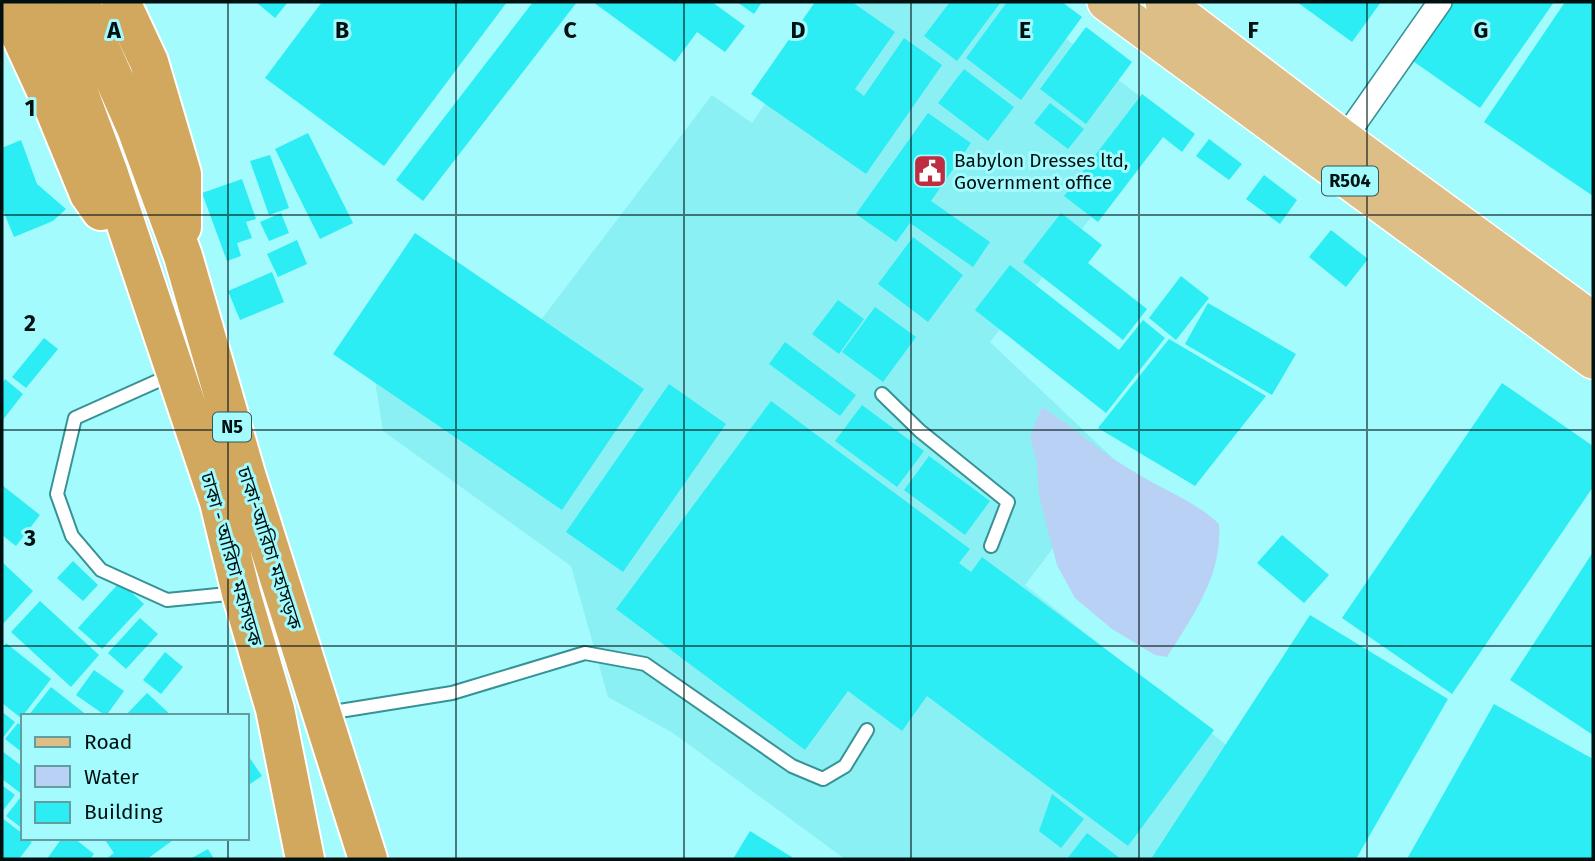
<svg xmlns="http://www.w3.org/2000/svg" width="1595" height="861" viewBox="0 0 1595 861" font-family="'Fira Sans','Noto Sans Bengali',sans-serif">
<rect width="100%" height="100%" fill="#a3fbfe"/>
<path fill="#8bf0f3" d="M834,2H1019L1170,120L990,342L1118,463L1025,585L1244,759L1181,859H845L673,733L608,697L571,566L383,431L370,350L534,329L712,95L752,123Z"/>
<path fill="#b9d1f4" d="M1042,407C1074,428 1103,454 1136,473C1162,489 1198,503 1219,524C1223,574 1193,616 1167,657L1155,655L1112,629L1075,598L1057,565L1039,496L1037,463L1030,436Z"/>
<path fill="#2bedf3" d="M256,2H288L275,18Z
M322,2H507L384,166L265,78Z
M533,2H577L423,201L396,180Z
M593,2H712L745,26L725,52L697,32L675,62Z
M737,2H762L754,14Z
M815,2H852L895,32L855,89L864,96L904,38L942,65L866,174L751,94Z
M950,2H1001L957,61L924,36Z
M1007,2H1062L1082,17L1021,100L966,58Z
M1297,2H1381L1352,42Z
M1450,2H1554L1480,108L1410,59Z
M1565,2H1593V196L1484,122Z
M1086,27L1132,62L1086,124L1040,89Z
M964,69L1014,107L988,141L938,103Z
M1142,94L1195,134L1182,152L1163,137L1098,222L1064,196Z
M1050,103L1084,129L1068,149L1034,123Z
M928,113L971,143L931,201L990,242L973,267L910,223L896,242L856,214Z
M308,133L353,223L320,239L275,149Z
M1209,139L1242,164L1229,180L1196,156Z
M21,140L37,184L66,209L53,221L14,237L2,208V148Z
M270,155L289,208L269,215L250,161Z
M1264,175L1297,200L1280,224L1246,199Z
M242,179L256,219L246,222L252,238L237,243L241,256L227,261L202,193Z
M281,213L289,233L269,241L260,222Z
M1061,213L1102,245L1088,263L1147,309L1123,340L1023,262Z
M1331,230L1368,259L1346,287L1309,257Z
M415,233L644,389L562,510L333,354Z
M913,237L963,275L928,322L878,284Z
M297,240L307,264L278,277L267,254Z
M1010,265L1119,350L1143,320L1165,338L1106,413L975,310Z
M272,272L284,302L240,320L228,291Z
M1181,276L1209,298L1176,340L1149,318Z
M838,300L864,319L839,354L812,334Z
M1208,303L1296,354L1272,395L1185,344Z
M875,307L916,337L883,382L842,352Z
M44,338L58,349L26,388L12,377Z
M1169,339L1266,396L1195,486L1098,428Z
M785,342L856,395L840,416L769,364Z
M5,379L23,394L2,421V383Z
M1502,383L1593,446V487L1452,694L1342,618Z
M669,384L726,424L623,572L566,532Z
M771,401L970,549L959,563L971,572L982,557L1214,730L1128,846L927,696L902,731L848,691L805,750L616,609Z
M862,405L924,451L897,487L835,441Z
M929,456L990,501L965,535L904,490Z
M2,485L40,515L16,546L2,535Z
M1282,535L1329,575L1304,603L1257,563Z
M1593,552V735L1510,680Z
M73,561L98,585L83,601L57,578Z
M2,562L33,591L2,625Z
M120,582L144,604L102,649L78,628Z
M40,601L99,655L71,687L11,632Z
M1310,615L1448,699L1356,859H1151Z
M140,618L158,634L126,669L108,653Z
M6,643L51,679L21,718L2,703V649Z
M165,652L183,667L161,694L143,680Z
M94,670L124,691L106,716L76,695Z
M51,687L88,716H28Z
M147,693L172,716H125Z
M1494,704L1593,759V859H1407Z
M2,712L15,722L2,739Z
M18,723L23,727V753L5,739Z
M2,751L23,767V795L2,779Z
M247,754L262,776L247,786Z
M2,785L15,795L2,812Z
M1052,794L1084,819L1061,848L1039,831Z
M20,798L23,799V829L6,816Z
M2,818L23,834V838L32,842L19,859H2Z
M750,831L795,859H733Z
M1087,833L1121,859H1067Z
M62,838H74L94,854L90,859H47Z
M108,838H176L147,859H106L114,853L105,840Z
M208,849L214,859H190Z"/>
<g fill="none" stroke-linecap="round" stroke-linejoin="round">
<g stroke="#379295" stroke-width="16">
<path id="service" d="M171,375L75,418L57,494L72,536L101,570L167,600L238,593
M882,394L920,431L1008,502L991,546
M327,713L452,693L585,653L645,664L792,766L823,779L845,766L867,730"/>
</g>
<g stroke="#379295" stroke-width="26">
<path id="minor" d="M1344,139L1440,2"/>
</g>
<g stroke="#fff" stroke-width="40">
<path id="primary" d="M1106,2L1593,360
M1164,2L1344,139L1593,321"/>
</g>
<g stroke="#fff" stroke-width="42">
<path id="trunk" d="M5,2L53,106L89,194L101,211
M39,2L62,47L108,171L219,502L241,593L275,709L305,859
M80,2L136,128L183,256L246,474L368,859
M121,2L149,62L182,174V227"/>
</g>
<use href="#service" stroke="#fff" stroke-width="12"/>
<use href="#minor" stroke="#fff" stroke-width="23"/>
<use href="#primary" stroke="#ddbe86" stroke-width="37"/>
<use href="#trunk" stroke="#d2a85e" stroke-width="38"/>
</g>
<path fill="none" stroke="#001112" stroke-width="2" stroke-opacity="0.55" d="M228,2V716M456,2V859M684,2V859M911,2V859M1139,2V859M1367,2V859M2,215H1593M2,430H1593M2,646H1593M228,838V859"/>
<defs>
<g id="civic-square" transform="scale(1.75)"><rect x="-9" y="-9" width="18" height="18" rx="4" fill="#be2d42" stroke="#a3fbfe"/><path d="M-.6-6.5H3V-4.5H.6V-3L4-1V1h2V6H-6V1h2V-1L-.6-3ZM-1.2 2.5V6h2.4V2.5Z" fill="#fff"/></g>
</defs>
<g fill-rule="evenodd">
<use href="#civic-square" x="930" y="171"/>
</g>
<g text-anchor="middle" stroke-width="6" stroke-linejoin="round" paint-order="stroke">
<g fill="#a3fbfe" stroke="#315759" stroke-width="2">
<rect x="1322" y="166.5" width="56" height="29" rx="5"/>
<rect x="213" y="412.5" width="38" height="29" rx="5"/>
</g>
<g font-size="18" font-weight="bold" fill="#001112">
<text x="1350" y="187">R504</text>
<text x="232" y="433">N5</text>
</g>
<g font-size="19" fill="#001112" stroke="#a3fbfe" text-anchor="start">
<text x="954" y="167">Babylon Dresses ltd,<tspan x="954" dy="22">Government office</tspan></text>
</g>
<g font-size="19" fill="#001112" stroke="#a3fbfe">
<text transform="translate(270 548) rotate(72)" y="7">ঢাকা-আরিচা মহাসড়ক</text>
<text transform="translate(232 559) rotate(74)" y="7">ঢাকা - আরিচা মহাসড়ক</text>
</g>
</g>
<g font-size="23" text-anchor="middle" font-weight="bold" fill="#001112" stroke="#a3fbfe" stroke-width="6" stroke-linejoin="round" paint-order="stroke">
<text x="114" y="38">A</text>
<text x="342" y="38">B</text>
<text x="570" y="38">C</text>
<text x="798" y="38">D</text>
<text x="1025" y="38">E</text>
<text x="1253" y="38">F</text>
<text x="1481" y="38">G</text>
<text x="30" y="116">1</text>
<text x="30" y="331">2</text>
<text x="30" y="546">3</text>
</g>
<rect width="1595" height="861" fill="none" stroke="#001112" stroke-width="7"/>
<rect x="21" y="714" width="228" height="126" fill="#a3fbfe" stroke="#629da0" stroke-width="2"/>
<rect x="35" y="737" width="35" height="10" fill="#ddbe86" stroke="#629da0" stroke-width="2"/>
<text x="84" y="749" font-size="21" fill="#001112">Road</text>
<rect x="35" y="766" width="35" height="21" fill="#b9d1f4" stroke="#629da0" stroke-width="2"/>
<text x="84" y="784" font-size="21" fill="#001112">Water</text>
<rect x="35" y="802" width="35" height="21" fill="#2bedf3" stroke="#629da0" stroke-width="2"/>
<text x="84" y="819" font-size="21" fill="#001112">Building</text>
</svg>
